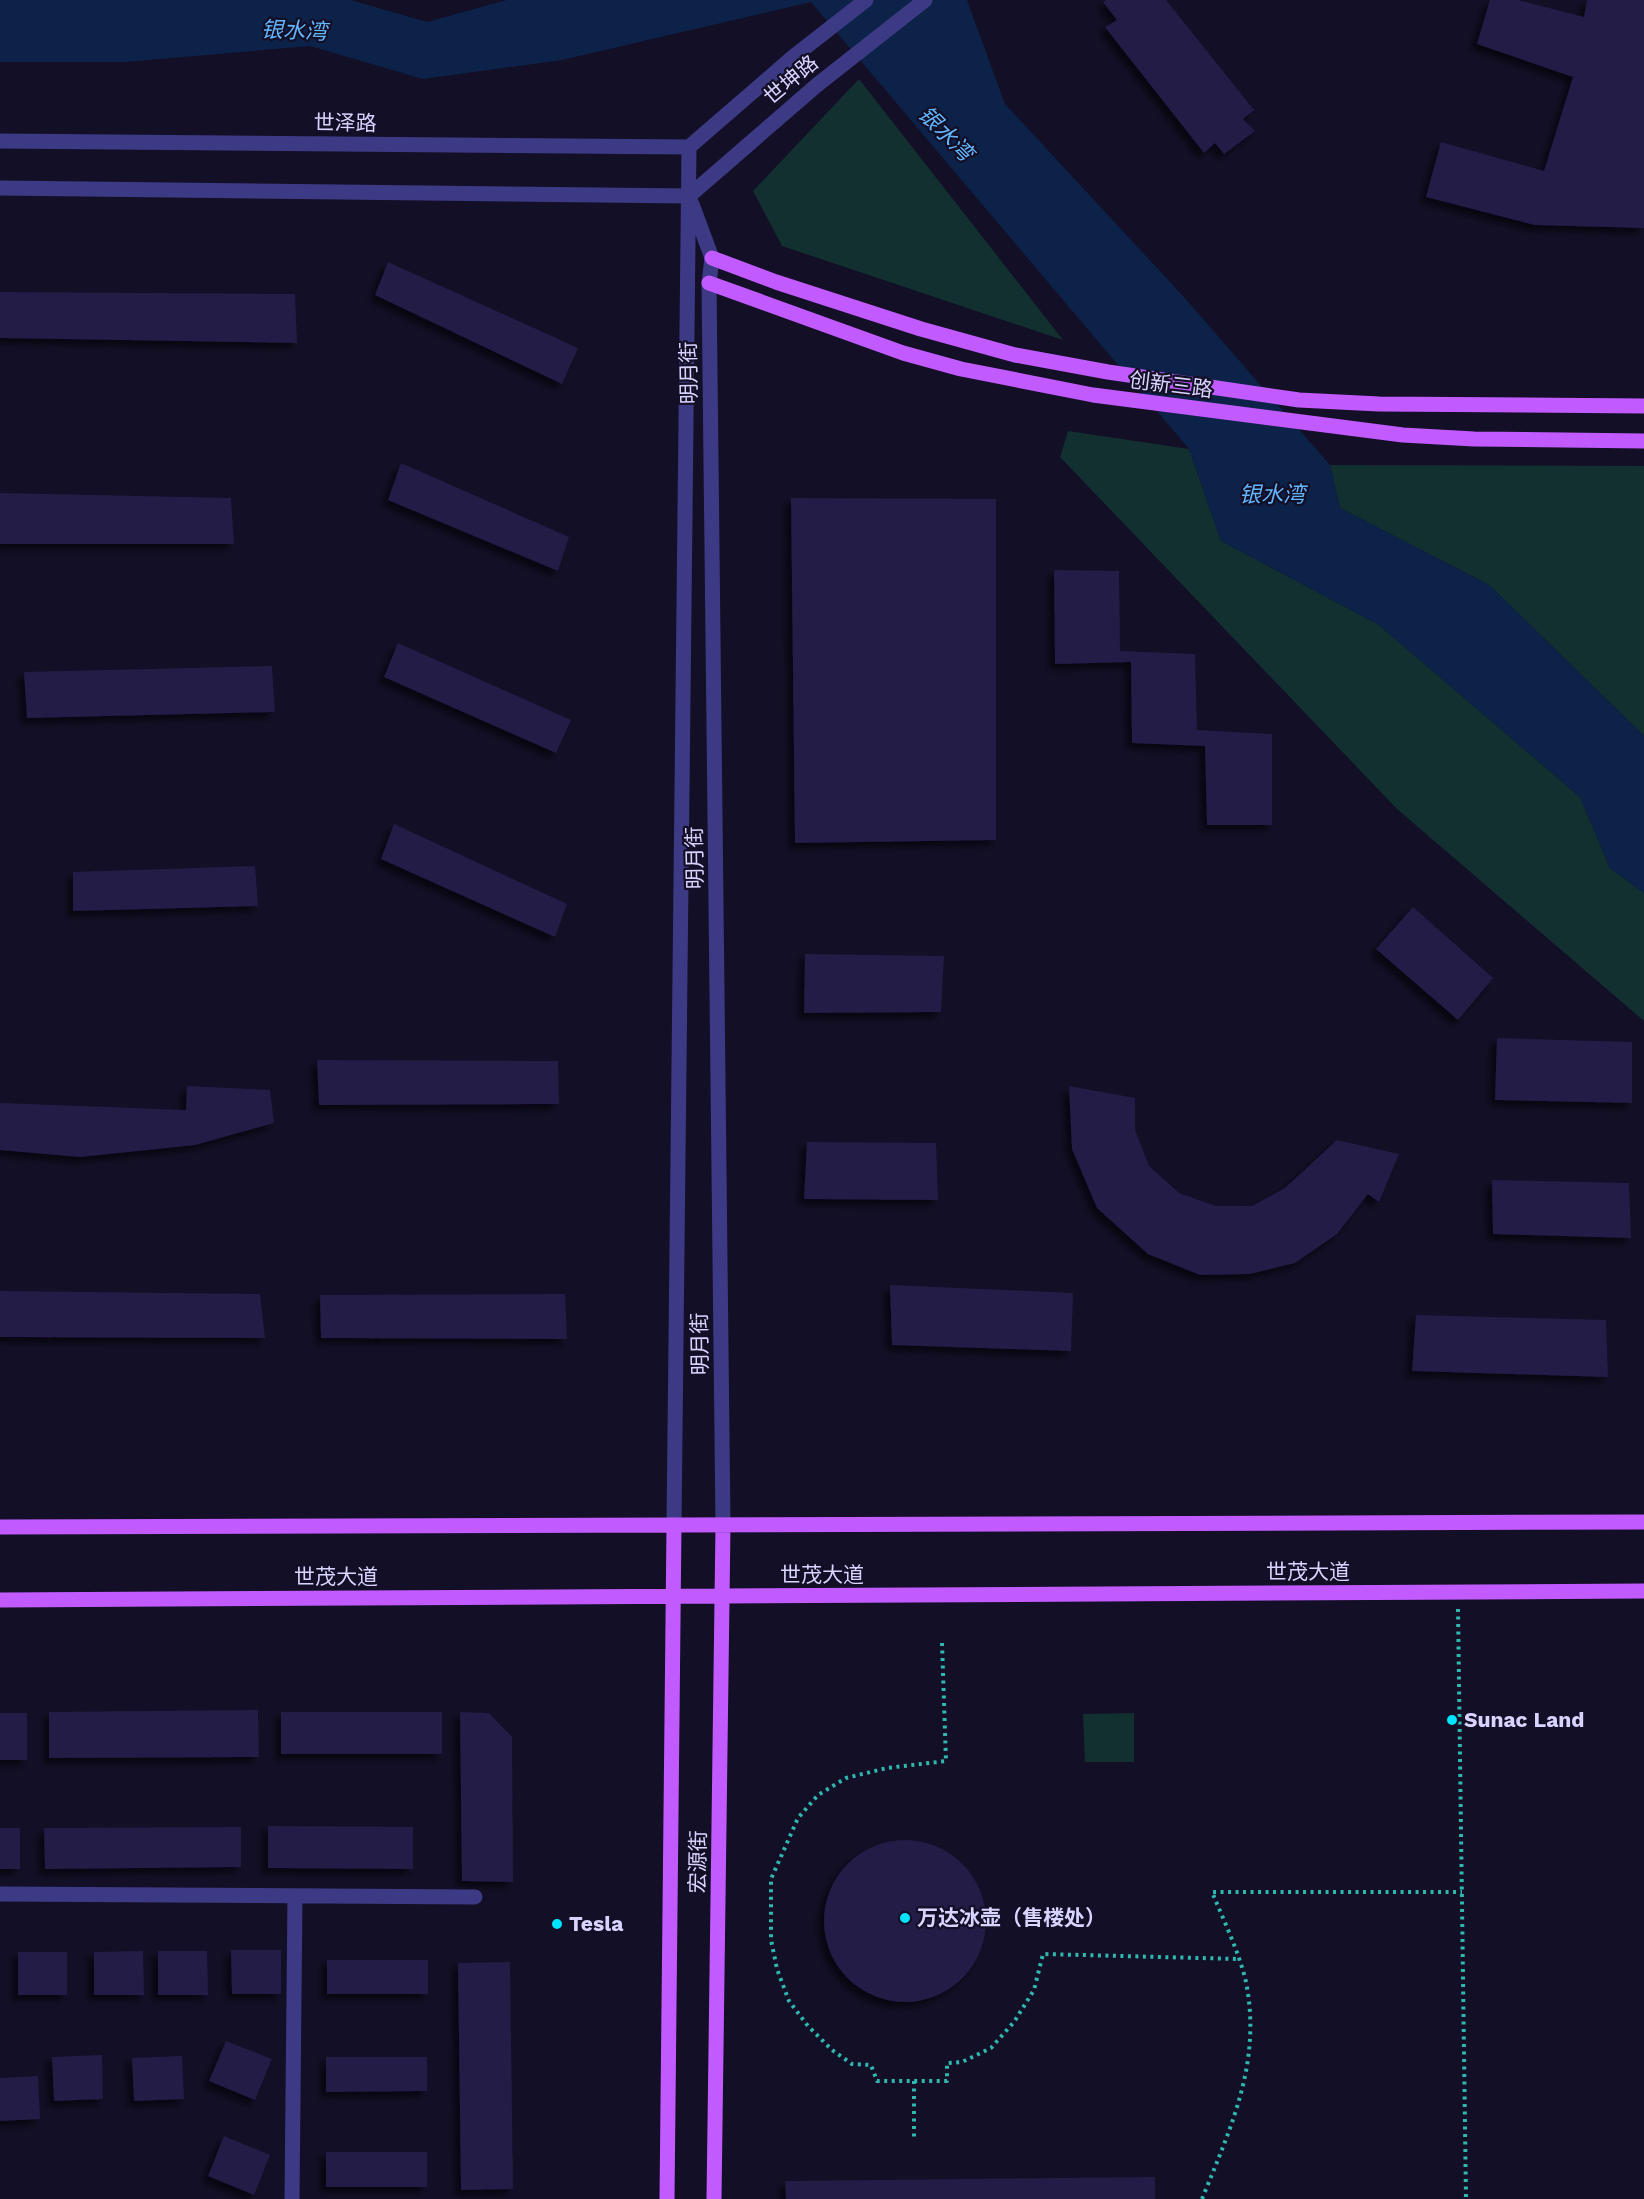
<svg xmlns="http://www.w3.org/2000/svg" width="1644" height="2199" viewBox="0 0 1644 2199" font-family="'Work Sans','Noto Sans SC',sans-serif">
<defs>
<filter id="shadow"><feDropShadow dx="-5.5" dy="5.5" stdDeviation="3" flood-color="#0009"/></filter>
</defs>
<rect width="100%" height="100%" fill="#130f26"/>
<path fill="#12302f" d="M859,79L1063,340L782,246L753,191Z
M1068,431L1189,449L1221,541L1379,625L1580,797L1610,868L1644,893V1021L1397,809L1060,457Z
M1330,465L1644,466V736L1489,585L1340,508Z
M1134,1713V1762H1085L1083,1714Z"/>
<path fill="#0c2248" d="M0,0H351L427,22L507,0H967L1005,104L1183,296L1330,465L1340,508L1489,585L1644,736V893L1610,868L1580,797L1379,625L1221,541L1189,449L811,2L562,60L423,79L310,46L126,62H0Z"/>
<path fill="#241b47" filter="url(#shadow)" d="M1106,0H1166L1254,110L1243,119L1255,131L1224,154L1215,143L1204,153L1105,27L1117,20L1103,2Z
M1490,0H1518L1584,17L1587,0H1644V228L1535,225L1426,197L1441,142L1544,171L1573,77L1477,44Z
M388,262L578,348L562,384L375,295Z
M0,292L295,294L297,343L0,338Z
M401,463L569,537L558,571L388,500Z
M0,493L231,498L234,544H0Z
M791,498L996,499V840L795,843Z
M1054,570L1119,571L1120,651L1195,654L1197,730L1272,734V825H1207L1205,746L1132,743L1131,662L1055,664Z
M398,643L571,720L556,753L384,677Z
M272,666L275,712L27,718L24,672Z
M394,824L567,904L555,937L381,859Z
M255,866L258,906L73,911V872Z
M1413,907L1493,978L1458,1020L1376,949Z
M805,954L944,956L941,1012L804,1013Z
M1497,1038L1632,1042V1103L1495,1100Z
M317,1060L558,1061L559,1104L319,1105Z
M187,1086L270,1090L274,1123L195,1145L80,1157L0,1150V1103L186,1110Z
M1069,1086L1135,1098V1130L1149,1166L1179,1193L1216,1206H1252L1285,1188L1337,1140L1399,1154L1379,1202L1368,1194L1337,1234L1295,1263L1250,1274L1200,1275L1148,1254L1097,1208L1072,1149Z
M807,1142L936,1143L938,1200L804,1199Z
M1492,1180L1629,1183L1631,1238L1493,1234Z
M890,1285L1073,1293L1071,1351L892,1345Z
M0,1291L260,1294L265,1338L0,1337Z
M565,1294L567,1339L321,1338L320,1295Z
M1416,1315L1606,1320L1608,1377L1412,1371Z
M258,1710L259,1757L49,1758V1712Z
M281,1712H442V1754H281Z
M460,1712L489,1713L512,1737L513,1882L462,1881Z
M0,1713H27V1760H0Z
M268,1826L413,1827V1869L268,1868Z
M241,1827V1867L45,1869L44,1828Z
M0,1828H20V1869H0Z
M824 1921a81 81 0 1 1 162 0a81 81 0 1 1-162 0Z
M231,1950H281V1994H232Z
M143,1951L144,1995H94V1952Z
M158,1951H207L208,1995H158Z
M18,1952H67V1995H18Z
M327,1960H428V1994H327Z
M510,1962L513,2189L461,2190L458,1963Z
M226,2041L272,2059L255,2100L209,2081Z
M102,2055L103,2099L54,2101L52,2057Z
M182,2056L184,2099L134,2101L132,2058Z
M326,2057H427V2091L326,2092Z
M38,2076L40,2119L0,2121V2078Z
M224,2136L270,2155L254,2195L208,2176Z
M326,2152H427V2187H326Z
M1155,2177V2199H786L785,2181Z"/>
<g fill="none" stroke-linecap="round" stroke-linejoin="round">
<path stroke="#2fb8b0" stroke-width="4" stroke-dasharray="3 4.5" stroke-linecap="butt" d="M1458,1609L1466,2199
M942,1643L946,1761L887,1768L846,1778L818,1795L798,1818L771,1879V1940L777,1969L789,2001L808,2026L832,2050L852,2064L871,2065L877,2081H947V2063L962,2062L991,2048L1014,2022L1034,1990L1043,1954L1238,1959
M914,2081V2139
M1202,2199C1231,2127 1262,2062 1246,1982C1239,1952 1224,1921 1212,1892H1462"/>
<path stroke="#3d3a85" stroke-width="15" d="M0,141L689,147
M689,147L793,57L866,0
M0,188L689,196
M689,196L817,85L925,0
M692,204L712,258L709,283L723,1525
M674,1525L689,147
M0,1894L475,1897
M292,2199L295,1896"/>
<path stroke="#c25bff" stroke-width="15" d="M712,258L776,282L921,329L1015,355L1108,372L1299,400L1379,404L1644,406
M709,283L903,353L961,369L1093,395L1403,435L1474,439L1644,441
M0,1527L1644,1522
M0,1600L1644,1591
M667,2199L674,1525
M714,2199L723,1525"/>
</g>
<g fill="#00e5ff" stroke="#130f26" stroke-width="2">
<circle cx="1452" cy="1720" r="6"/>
<circle cx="905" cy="1918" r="6"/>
<circle cx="557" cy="1924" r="6"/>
</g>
<g text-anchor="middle" stroke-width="4.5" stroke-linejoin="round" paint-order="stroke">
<g font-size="21" fill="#d9d4ff" stroke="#130f26">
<text transform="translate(791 80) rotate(-40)" y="7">世坤路</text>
<text transform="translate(345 123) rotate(1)" y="7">世泽路</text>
<text transform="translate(689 373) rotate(-91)" y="7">明月街</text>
<text transform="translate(1171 385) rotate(7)" y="7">创新三路</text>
<text transform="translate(695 858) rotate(-91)" y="7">明月街</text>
<text transform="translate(700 1344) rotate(-91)" y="7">明月街</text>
<text x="1308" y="1579">世茂大道</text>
<text x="822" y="1582">世茂大道</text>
<text x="336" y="1584">世茂大道</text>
<text transform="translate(698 1862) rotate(-89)" y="7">宏源街</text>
</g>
<g font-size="21" font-weight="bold" fill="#d9d4ff" stroke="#130f26" text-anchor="start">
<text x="1464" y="1727">Sunac Land</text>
<text x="917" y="1925">万达冰壶（售楼处）</text>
<text x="569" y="1931">Tesla</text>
</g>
<g font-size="22" font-style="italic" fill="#62b6ff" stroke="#130f26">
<text transform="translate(294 30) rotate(2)" y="8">银水湾</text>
<text transform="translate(946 133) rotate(45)" y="8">银水湾</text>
<text x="1272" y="502">银水湾</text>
</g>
</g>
</svg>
